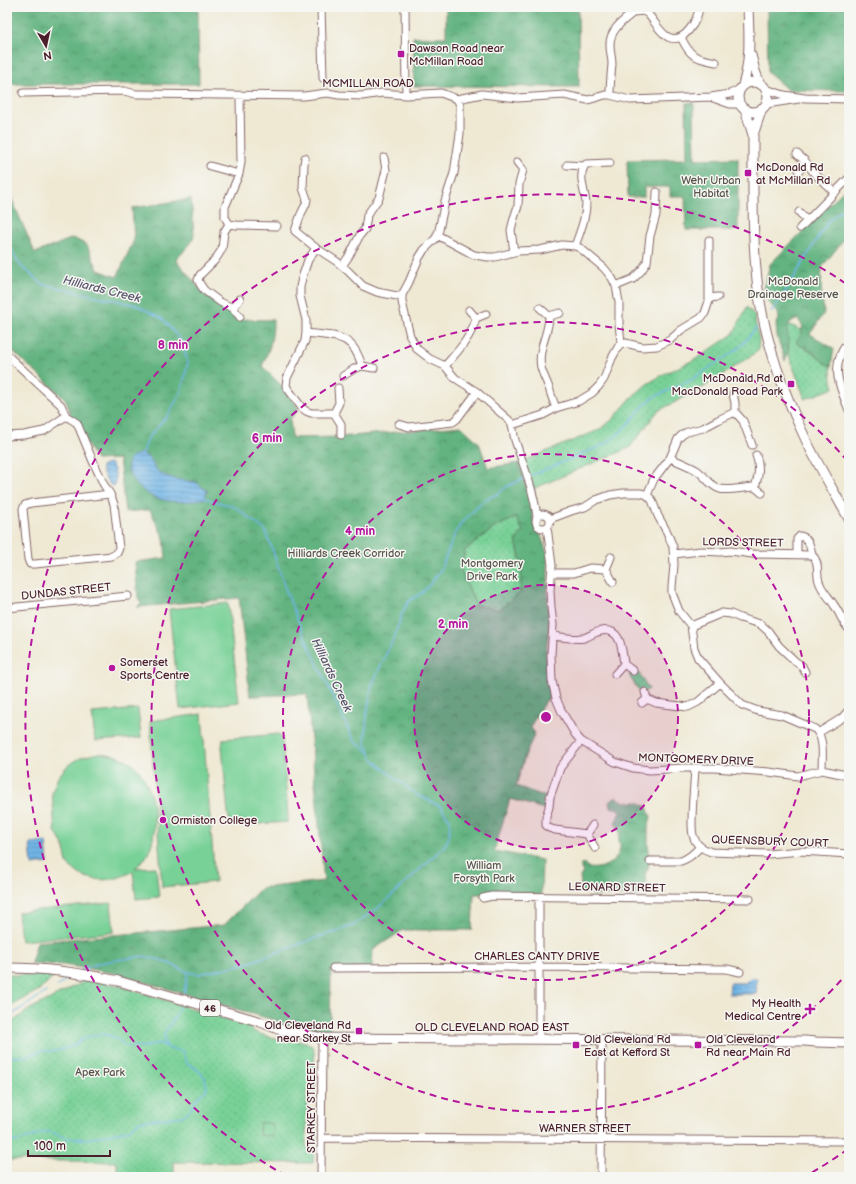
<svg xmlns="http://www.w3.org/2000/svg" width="856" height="1184" viewBox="0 0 856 1184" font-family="'Balsamiq Sans',sans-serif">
<defs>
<pattern id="grass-dots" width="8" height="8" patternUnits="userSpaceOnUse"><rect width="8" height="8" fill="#78d197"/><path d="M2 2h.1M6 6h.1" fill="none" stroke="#69b382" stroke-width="1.8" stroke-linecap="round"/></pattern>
<pattern id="forest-crowns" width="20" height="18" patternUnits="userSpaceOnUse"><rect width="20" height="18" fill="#62b380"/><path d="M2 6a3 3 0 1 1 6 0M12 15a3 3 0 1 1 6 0" fill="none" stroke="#539169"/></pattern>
<pattern id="water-rules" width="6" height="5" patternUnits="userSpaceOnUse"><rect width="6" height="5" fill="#6fb5e6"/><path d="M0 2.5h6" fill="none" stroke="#5d93bb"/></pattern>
</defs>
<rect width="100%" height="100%" fill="#f6f6f2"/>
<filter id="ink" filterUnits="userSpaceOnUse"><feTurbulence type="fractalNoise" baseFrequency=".025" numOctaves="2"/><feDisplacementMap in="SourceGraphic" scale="8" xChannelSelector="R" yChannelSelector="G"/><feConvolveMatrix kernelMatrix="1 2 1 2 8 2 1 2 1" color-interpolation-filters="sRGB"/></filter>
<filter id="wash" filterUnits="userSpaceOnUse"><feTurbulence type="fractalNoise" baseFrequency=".012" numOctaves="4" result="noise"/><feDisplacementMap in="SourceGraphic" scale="16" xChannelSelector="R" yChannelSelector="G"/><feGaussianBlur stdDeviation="0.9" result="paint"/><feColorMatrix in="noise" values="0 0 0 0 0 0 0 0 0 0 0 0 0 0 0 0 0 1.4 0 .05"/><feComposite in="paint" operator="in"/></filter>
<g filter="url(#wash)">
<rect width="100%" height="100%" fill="#efe9d4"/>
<path fill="url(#grass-dots)" stroke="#617861" d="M747,307L754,315L759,340L758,351L704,387L658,411L629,448L528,491L518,463L599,430L612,420L632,397L647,384L664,374L698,358L733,334Z
M779,320L810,334L834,349C830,363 830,375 834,388L805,399L785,345Z
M516,518L523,531L516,540L522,567L520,593L499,610L476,605L461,571L465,550L497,526Z
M636,669L649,689L641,694L629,675Z
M7,975H56L39,990L7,1008Z
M87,980L117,985L245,1025L255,1032L266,1036L280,1039L306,1042L313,1047L314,1051L315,1091H307L306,1147L314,1148L313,1163L174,1162V1177H117V1162L7,1160V1026L30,1009Z"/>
<path fill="url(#forest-crowns)" stroke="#566956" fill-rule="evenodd" d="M7,7H198L199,84H7Z
M446,7H578L579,87L414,86L413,37H446Z
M767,7H849V91L788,90L768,73Z
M686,103H694L695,159L738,158V230H686L685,196H670V187H644V197H628L627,160L687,159Z
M849,185V233L822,267L821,287L824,313L810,334L834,349L831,366C824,364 821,359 815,354C810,350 804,347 798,345L796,341L802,334L801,329L803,327L798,319L789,323L787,330L789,347L785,361L777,336L776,323L779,320L778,312L768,302L764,289L770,264Z
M7,188L35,253L73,238L87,245L98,270L117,277L134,240L132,208L191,199L194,235L191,243L176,260L205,295L228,311L235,319L273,320C273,339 270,349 262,366L283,387L299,409L290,419L292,438L340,437L461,426L479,443L488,468L518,463L532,508L534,526L540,533L548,556V605L549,629L547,644L546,665L551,695L542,706L530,727L535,733L525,756L516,786L547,797L544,809L510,799L494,851L542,860L541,895L474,894L472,930H403L373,950L372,971H331L330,1031L318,1030L287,1024L114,973L64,965L31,963L37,942L224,925L261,888L324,881L307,694L250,696L239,598L137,607L141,603L138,598L135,562L166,558L164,538L150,510L125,512L119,459L96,460L71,416L66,400L7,346ZM516,518L523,531L516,540L522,567L520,593L499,610L476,605L461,571L465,550L497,526Z
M617,797L624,802H638L647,807L651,817L648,828V844L650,859L648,868L645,875L646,882L643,886V892L638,896L593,895L589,891L584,893L580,892L578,889L581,884L580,877L583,872L581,869V864L585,863L589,868C602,870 618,862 620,848C621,841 617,842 620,833L615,823L620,812L618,809L610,807L609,802Z"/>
<path fill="#78d197" stroke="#617861" d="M228,603L239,702L180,709L169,609Z
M138,709L141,738L95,741L92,713Z
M202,714L215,882L162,887L150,721Z
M279,734L282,739L288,815L287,822L231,826L228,814L222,747L223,739Z
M98,753C110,754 121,756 131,763C153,779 160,824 150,849C148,856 141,864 135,868L156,867L159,897L136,899L133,871C117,881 96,883 79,874C75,871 71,867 67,864L64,847L55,831L52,792L58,777L68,765L82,757Z
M111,903L114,932L21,941L18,912Z
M260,1122L273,1124L271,1136L259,1135Z"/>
<path fill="url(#water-rules)" stroke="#5c6a88" d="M142,453L150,459L155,468L161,474L175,479L196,482L207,491L205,498C192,503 166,503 153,497C142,492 123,474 129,461C129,459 131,457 132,456Z
M110,463C115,467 117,480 114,486L110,485C107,480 100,472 102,466Z
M46,842L48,863L32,865L30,844Z
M750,978H757L756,994H729L730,983H745Z"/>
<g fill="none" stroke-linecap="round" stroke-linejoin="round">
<path stroke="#6fb5e6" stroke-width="1.5" d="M7,241L19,264L42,284L136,305L163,319L182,342L188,363L181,392L168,415L148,438L142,455
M771,312L781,299L816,241L829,220L849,204
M530,476L603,445L616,436L630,422L644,405L654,397L691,380L736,350L742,345L757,327
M370,752L365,742L367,713L372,685L395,635L402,613L409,601L422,593L431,583L441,569L455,533L463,521L487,498L496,495L508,486L525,478
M81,971L88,967L104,962L143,956L161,960L188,972L199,974L248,963L324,935L336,932L354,925L378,908L396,892L438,852L445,845L449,837L450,820L440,806L417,795L386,771L372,758L371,754L354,741L302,631L286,591L274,554L265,530L235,507L205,498
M58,986L71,976
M184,993L188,972
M177,1012L180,1006
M7,1018L46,992
M167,1047C158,1034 171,1026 176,1015
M7,1054L12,1057L26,1056L41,1051H58L72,1046L86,1037L102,1034L114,1037L126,1046L144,1047L159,1043L168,1048L182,1051L187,1063L198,1070L205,1078L207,1089L197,1098L191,1109L183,1116L140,1121L128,1130L86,1139L66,1138L51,1132H44L29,1138L15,1142L7,1138"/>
</g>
</g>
<g filter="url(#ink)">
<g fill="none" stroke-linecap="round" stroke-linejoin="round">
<g stroke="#846666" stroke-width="9">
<path id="minor" d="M321,7L323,78
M405,7L406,95
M634,12L643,11L647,13C654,20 659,32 668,37C684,45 698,20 699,7
M681,37C690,57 695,58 716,62
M766,89L784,95L805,98L849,99
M23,93L124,91L136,94H144L304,96L327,93L339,95L362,96L382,93L406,95L441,93L457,99L482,94L518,98L564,95L588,100L605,95H610L630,100L711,97L730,94L740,89
M610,95C610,85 611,75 612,64C612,58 610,52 610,46C609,30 623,21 634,12
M240,96L241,162L239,174L225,207V217L229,224L236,225L277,226
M713,98L730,104H740
M457,99L460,105V134L454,173L445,201L439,230L437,237L424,250L419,258L409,282L402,295V302L410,336L417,349L430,359L445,366L455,378L477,392L511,422C514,428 513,436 516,443C524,467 534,491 537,517
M766,104L799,99
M797,154L805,161L815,174L834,192
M305,158L304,164L303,188L307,199L306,204L301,214L295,231L316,248L336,261L348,271L363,286L377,292L402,297
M567,165L584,166
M210,166L239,174
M799,171L806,162
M799,212L807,221
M229,224L224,232L222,249L219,254L215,260L200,275L198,280L200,284L204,290L220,302L233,308L240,317
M800,228L849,178
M437,235L474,255L488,257H495L518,251L540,250L562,245L575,246L580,248L604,268L612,278L616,286L619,302V324L621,342L612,358L604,379L599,386L592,393L579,401L556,408L543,415L512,425
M575,246C580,232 586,218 586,203C585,191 577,174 586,164L610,163
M316,248L308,260L302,278L300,287V296L306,320V333L305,341L287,378L286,386L288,389L302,408L306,411L311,413H334L339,403L338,388
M514,252L511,230L514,218L518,206L519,184L523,170L517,162
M342,266L349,256L360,235L365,229L367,215L379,198L386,170L384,158
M616,286L633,279L641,271L647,262L650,236L656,215L657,192
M709,298L718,297
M233,308L240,299
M540,308L549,316C549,329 543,340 541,352C538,368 544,374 549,388C551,394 553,401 556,408
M469,310L476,318
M549,316L560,313
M306,333C335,337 352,332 362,366L374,368
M849,341C829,364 839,386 849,410
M621,342L642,347L657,346L670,340L681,330L701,318L705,313L709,301V240
M7,355L61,405L66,416L77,423L92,459L104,485L110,494L114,504L119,548L117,553L112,556L35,564H30L28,559L23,509L25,505L31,503L110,494
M445,366C458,351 471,338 476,318L486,314
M343,376L354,369L362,366
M735,412L743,421L752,445
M334,413L341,424V435
M399,424L409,427L453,422L457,419L477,392
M7,436L24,435L44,431L66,416
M670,458C679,462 690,466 698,471C706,477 710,486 720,489C729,491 746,487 755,487L762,493
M755,487C759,475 760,466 756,455
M647,495L654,479L670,458L678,439L682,435L687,432L703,428L718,420L735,412V403L733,394
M536 521a7 7 0 1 1 14 0a7 7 0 1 1-14 0Z
M550,519L571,511L585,507L596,500L610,495L624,493H641L647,495L652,500L658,516L667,532L673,547L674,565L672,587V593L679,611L691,626L694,648L698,658L720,683L742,705L758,711L782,715L815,729C825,738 822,758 822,770
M547,527L552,565L550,591L551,607L553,625L551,654L552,681L556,698L562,712L575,734L581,741L615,762L633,768L641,769L650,770L684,768H714L769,772L798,776L822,770L841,774H849
M674,554L701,551L720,552L730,551L753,554L812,555
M797,554V539L800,536C808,537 811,548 812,555C821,563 815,574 820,584C823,592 830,598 834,605C840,613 842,622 849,629
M606,569L611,557
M552,573H574L590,568L606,569L613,582
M7,608L128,596
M691,626L722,613L731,614L740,618L760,624L768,631L779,646L796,662L802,666L805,672
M553,636C563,637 574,640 584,638C590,636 595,632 601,631C622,627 622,651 624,664L633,671
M615,674L624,664
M647,699L656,703L688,707L698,702L720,683
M642,703L647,699L645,692
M818,733L842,718L849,710
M581,741L560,768L550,797L549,807L546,817V825L549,828L555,830L587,834L595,848
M695,768C694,787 692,804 692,823C692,828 692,834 694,838C697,846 703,849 711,852L768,854L801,851L849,854
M587,834L593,825
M650,861H681C690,858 694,853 700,847
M483,898L492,896L750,899
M333,968L538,967L727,969L740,972
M539,1038V897
M322,1138L849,1141
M321,1177L322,1038
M601,1177L602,1039"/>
</g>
<g stroke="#846666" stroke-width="11">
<path id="major" d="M751,55L755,71L760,84
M738 97a15 15 0 1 1 30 0a15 15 0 1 1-30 0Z
M743,85C751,59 749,34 748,7
M762,108L753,135V145C753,195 752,247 759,296C767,346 784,394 806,440C819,467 835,493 849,519
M745,109L753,135
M7,968C45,968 82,973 118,981L258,1021L278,1029L322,1038L805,1041L816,1042L849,1043"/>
</g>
<use href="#minor" stroke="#fff" stroke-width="7"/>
<use href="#major" stroke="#fff" stroke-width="9"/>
</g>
</g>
<circle cx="546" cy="717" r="132" fill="#b5179e" fill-opacity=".12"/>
<g fill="none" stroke="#b5179e" stroke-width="2" stroke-dasharray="7 5">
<circle cx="546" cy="717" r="132"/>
<circle cx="546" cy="717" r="263"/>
<path d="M849 971A395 395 0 1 1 849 463"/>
<path d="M848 1149A527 527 0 0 1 806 1176M286 1176A527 527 0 1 1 848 285"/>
</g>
<g fill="#b5179e" stroke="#f6f6f2" stroke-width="1.5">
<rect x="397" y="50" width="8" height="8" rx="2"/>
<rect x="744" y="169" width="8" height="8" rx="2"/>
<rect x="787" y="380" width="8" height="8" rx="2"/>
<circle cx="112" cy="668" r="4"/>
<circle cx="163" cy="820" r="4"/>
<path d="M808 1003h4v4h4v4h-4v4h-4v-4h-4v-4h4z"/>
<rect x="355" y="1027" width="8" height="8" rx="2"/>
<rect x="572" y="1041" width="8" height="8" rx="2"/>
<rect x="694" y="1041" width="8" height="8" rx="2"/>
</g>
<g text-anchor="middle" stroke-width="3" stroke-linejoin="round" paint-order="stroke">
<rect fill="#f6f6f2" stroke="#7e6067" stroke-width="1" x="200" y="1000" width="20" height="16" rx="3"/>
<g font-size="10" font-weight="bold" fill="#4a1f2b">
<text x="210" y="1012">46</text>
</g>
<g font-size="11" fill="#4a1f2b" stroke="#f6f6f2" text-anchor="start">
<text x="409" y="52">Dawson Road near<tspan x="409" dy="13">McMillan Road</tspan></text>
<text x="756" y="171">McDonald Rd<tspan x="756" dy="13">at McMillan Rd</tspan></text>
<text x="783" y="382" text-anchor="end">McDonald Rd at<tspan x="783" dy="13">MacDonald Road Park</tspan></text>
<text x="120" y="666">Somerset<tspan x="120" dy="13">Sports Centre</tspan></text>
<text x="171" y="824">Ormiston College</text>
<text x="801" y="1007" text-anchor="end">My Health<tspan x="801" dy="13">Medical Centre</tspan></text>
<text x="351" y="1029" text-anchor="end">Old Cleveland Rd<tspan x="351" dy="13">near Starkey St</tspan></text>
<text x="584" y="1043">Old Cleveland Rd<tspan x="584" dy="13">East at Kefford St</tspan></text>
<text x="706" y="1043">Old Cleveland<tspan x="706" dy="13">Rd near Main Rd</tspan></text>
</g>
<g font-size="11" fill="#4a1f2b" stroke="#f6f6f2">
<text x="368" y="87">MCMILLAN ROAD</text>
<text transform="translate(743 542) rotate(1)" y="4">LORDS STREET</text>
<text transform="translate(66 591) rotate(-6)" y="4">DUNDAS STREET</text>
<text transform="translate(696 759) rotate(2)" y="4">MONTGOMERY DRIVE</text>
<text transform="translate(770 841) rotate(2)" y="4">QUEENSBURY COURT</text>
<text transform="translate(617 887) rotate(1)" y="4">LEONARD STREET</text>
<text x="537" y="960">CHARLES CANTY DRIVE</text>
<text x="492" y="1031">OLD CLEVELAND ROAD EAST</text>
<text transform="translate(311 1107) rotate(-90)" y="4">STARKEY STREET</text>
<text x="585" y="1132">WARNER STREET</text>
</g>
<g font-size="11" fill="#58544b" stroke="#f6f6f2">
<text x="711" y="184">Wehr Urban<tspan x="711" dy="13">Habitat</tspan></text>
<text x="793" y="285">McDonald<tspan x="793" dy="13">Drainage Reserve</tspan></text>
<text x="346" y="557">Hilliards Creek Corridor</text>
<text x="492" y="567">Montgomery<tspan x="492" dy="13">Drive Park</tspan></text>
<text x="484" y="869">William<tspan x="484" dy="13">Forsyth Park</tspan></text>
<text x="100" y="1076">Apex Park</text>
</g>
<g font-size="12" font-style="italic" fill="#57546c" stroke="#f6f6f2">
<text transform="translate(102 289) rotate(14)" y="4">Hilliards Creek</text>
<text transform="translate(332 675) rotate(65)" y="4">Hilliards Creek</text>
</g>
</g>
<circle cx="546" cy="717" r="6" fill="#b5179e" stroke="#f6f6f2" stroke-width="2"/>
<g font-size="12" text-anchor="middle" font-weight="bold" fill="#b5179e" stroke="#f6f6f2" stroke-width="3" stroke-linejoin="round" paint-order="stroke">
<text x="173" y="349">8 min</text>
<text x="267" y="442">6 min</text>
<text x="360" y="535">4 min</text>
<text x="453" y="628">2 min</text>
</g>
<rect width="856" height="1184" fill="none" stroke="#f6f6f2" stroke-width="24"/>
<g transform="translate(46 46) rotate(171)" stroke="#f6f6f2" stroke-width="3" paint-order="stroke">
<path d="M0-3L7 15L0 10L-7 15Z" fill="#4a1f2b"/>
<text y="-6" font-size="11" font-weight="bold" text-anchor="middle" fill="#4a1f2b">N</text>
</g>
<path d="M28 1150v6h82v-6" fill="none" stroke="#4a1f2b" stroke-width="2"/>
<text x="34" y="1150" font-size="12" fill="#4a1f2b" stroke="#f6f6f2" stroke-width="3" paint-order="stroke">100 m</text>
</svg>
